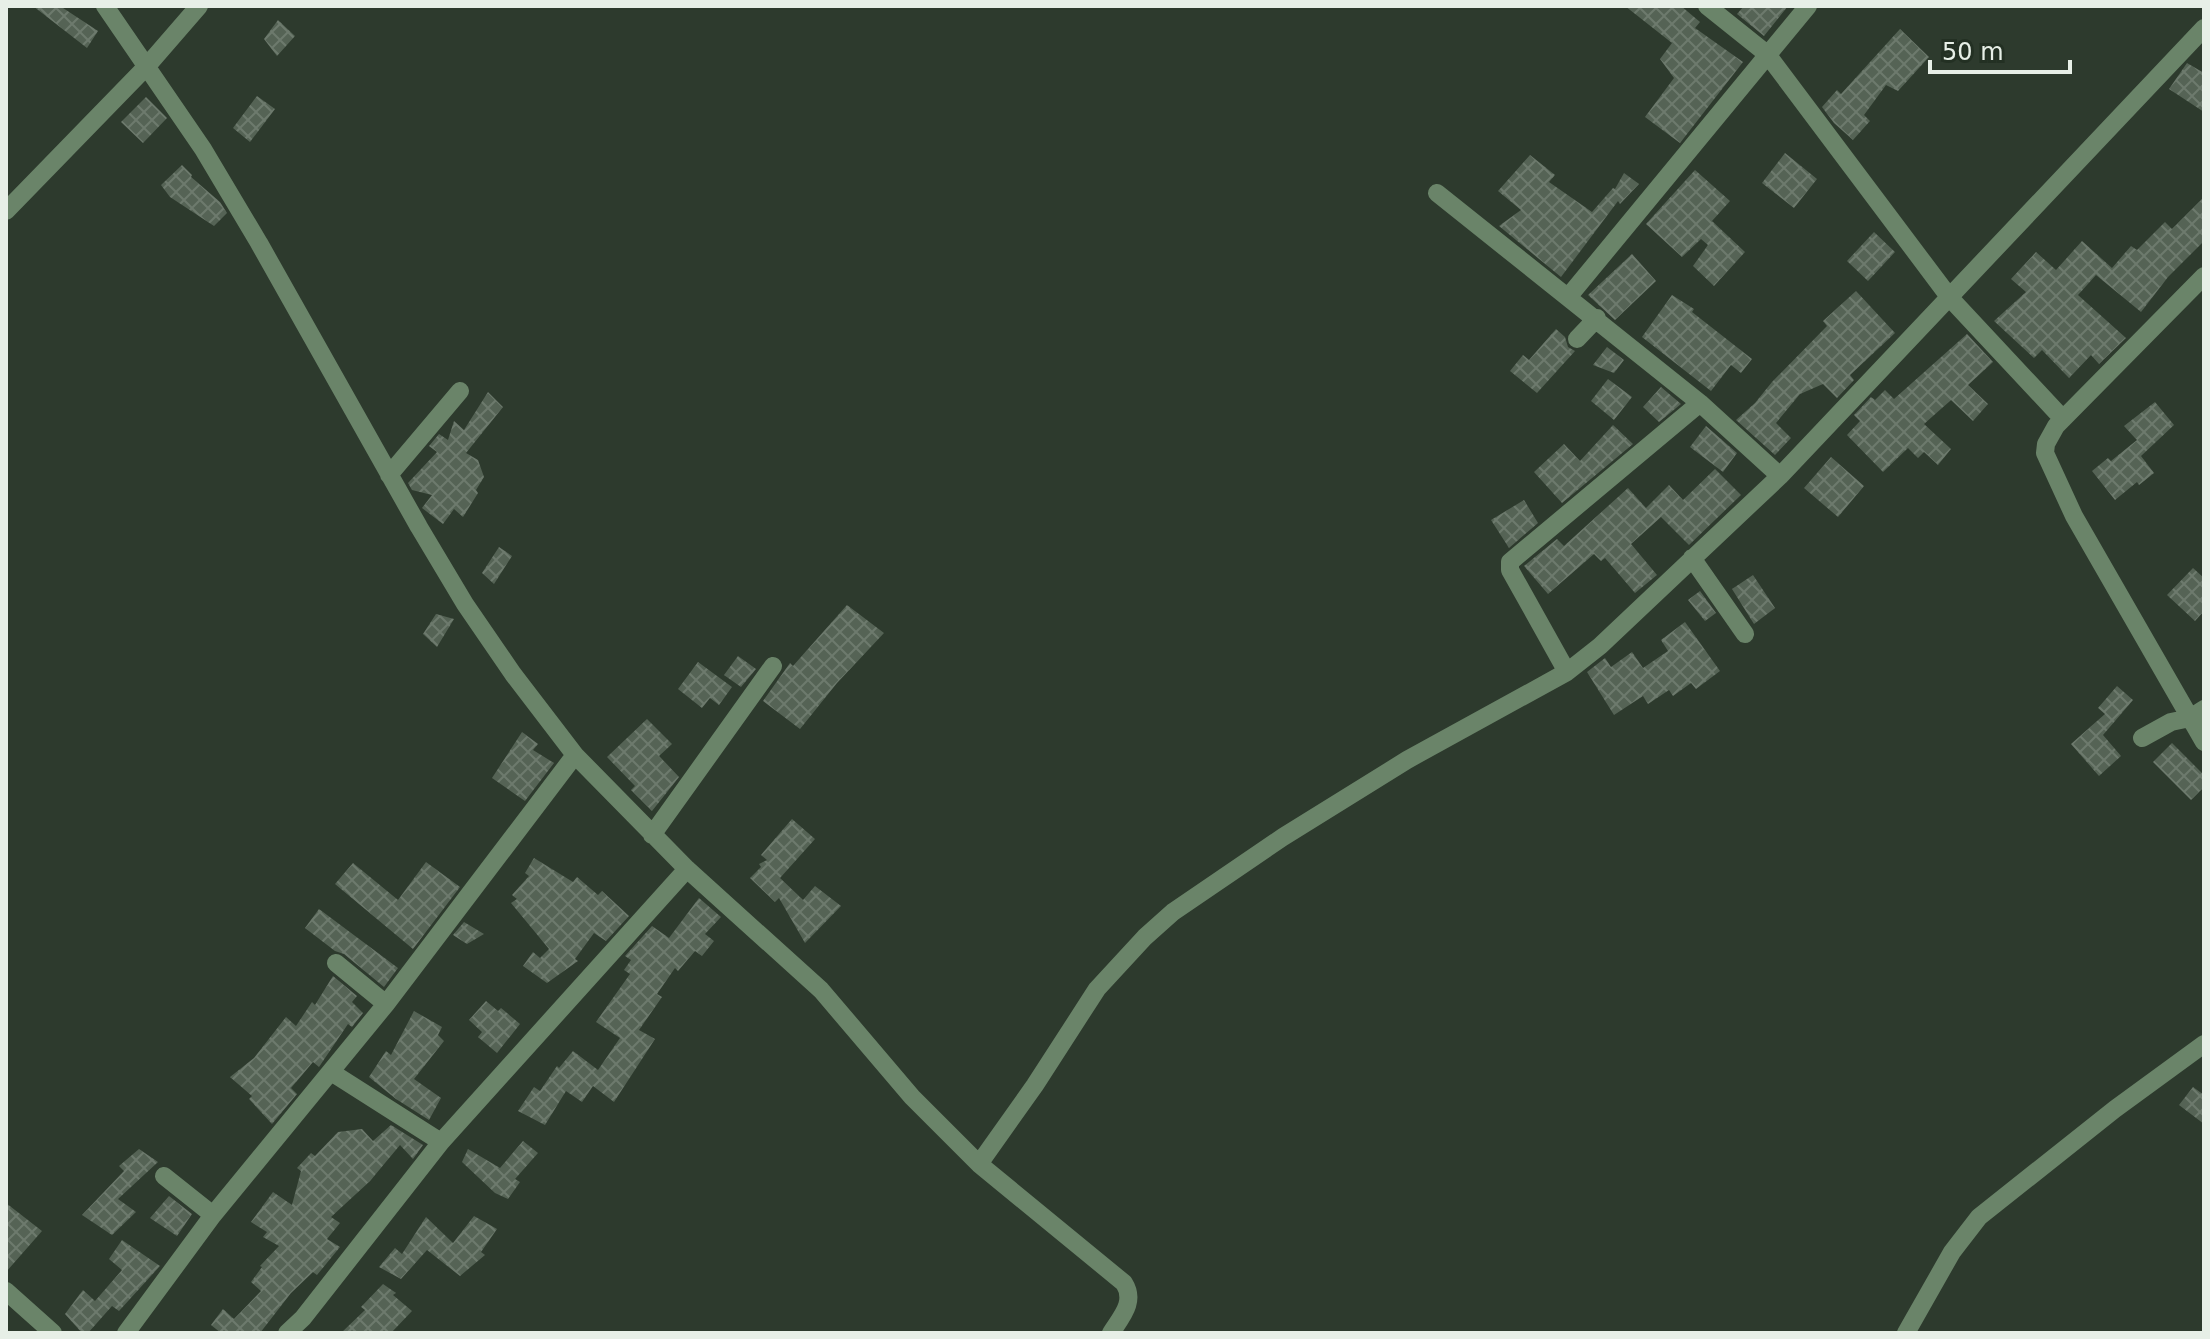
<svg xmlns="http://www.w3.org/2000/svg" width="2210" height="1339" viewBox="0 0 2210 1339" font-family="'DejaVu Sans',sans-serif">
<defs>
<pattern id="building-cross-hatch" width="8" height="8" patternUnits="userSpaceOnUse" patternTransform="scale(2)"><rect width="8" height="8" fill="#556355"/><path d="M0 0l8 8M0 8l8-8" fill="none" stroke="#6d7a6d"/></pattern>
</defs>
<rect width="100%" height="100%" fill="#2d3a2d"/>
<path fill="url(#building-cross-hatch)" d="M33,6H60L98,31L87,48Z
M1625,6H1681L1700,22L1695,28L1743,62L1680,143L1645,117L1674,78L1660,59L1672,43Z
M1744,6H1788L1764,36L1737,14Z
M278,20L295,36L277,56L264,39Z
M1900,29L1929,57L1898,91L1886,85L1864,115L1870,121L1853,140L1834,123L1822,107L1837,90L1841,94Z
M2187,63L2204,73V112L2169,89Z
M257,96L275,109L250,142L233,128Z
M146,97L167,118L143,143L121,122Z
M1785,153L1817,179L1794,208L1762,183Z
M1530,155L1555,175L1549,182L1592,212L1613,188L1615,189L1624,173L1639,184L1620,204L1618,201L1561,277L1499,226L1521,210L1498,191Z
M182,165L192,175L191,177L220,202L227,213L214,226L170,197L161,185Z
M1695,170L1730,201L1712,221L1745,252L1714,286L1693,266L1708,245L1701,239L1682,257L1646,224Z
M2204,197V241L2168,277L2141,312L2096,275L2078,295L2126,338L2099,364L2091,355L2069,378L2042,350L2034,358L1994,321L2026,292L2011,279L2036,252L2056,270L2082,241L2112,268L2131,246L2137,250L2165,222L2172,229Z
M1874,232L1895,252L1868,281L1847,261Z
M1632,254L1656,281L1615,320L1588,295Z
M1856,291L1895,333L1850,375L1854,380L1837,398L1823,384L1800,394L1776,423L1791,438L1775,455L1736,420L1755,403L1772,382L1827,326L1823,321Z
M1672,295L1694,309L1692,312L1752,359L1741,373L1731,365L1711,391L1642,337Z
M1556,329L1565,337L1568,347L1575,351L1537,393L1510,371L1523,355L1529,360Z
M1967,334L1993,362L1968,385L1988,404L1973,421L1951,400L1924,424L1951,449L1938,465L1924,452L1918,458L1908,448L1883,472L1847,435L1860,421L1854,415L1871,397L1875,400L1885,390L1894,399Z
M1607,347L1624,360L1614,373L1593,365Z
M1608,379L1632,397L1614,420L1591,401Z
M1661,387L1681,404L1659,422L1643,407Z
M488,392L503,407L466,453L478,460L484,477L476,490L478,493L463,517L454,509L443,524L422,508L432,495L412,490L408,483L437,452L429,446L439,434L448,440L454,421L464,430Z
M2155,402L2174,425L2141,456L2154,473L2139,485L2137,482L2115,500L2092,471L2108,458L2111,461L2137,440L2124,426Z
M1613,425L1633,444L1562,503L1534,472L1564,444L1580,461Z
M1706,426L1737,453L1723,472L1690,447Z
M1831,457L1864,486L1838,517L1804,488Z
M1715,469L1741,495L1689,545L1661,517L1631,544L1657,575L1635,593L1605,558L1601,561L1594,554L1548,594L1524,566L1557,539L1564,546L1628,488L1646,508L1669,485L1683,500Z
M1524,500L1538,523L1509,548L1491,520Z
M499,547L512,556L494,584L482,573Z
M2193,568L2204,578V611L2195,621L2167,595Z
M1753,575L1775,608L1754,624L1732,589Z
M1700,591L1716,613L1705,621L1688,600Z
M847,605L884,633L837,683L800,729L763,701L790,663L793,666Z
M436,614L454,619L437,647L423,634Z
M1685,622L1720,671L1696,689L1691,683L1673,696L1669,690L1648,704L1643,696L1614,715L1587,672L1605,658L1611,667L1632,652L1643,668L1668,651L1661,640Z
M738,656L756,669L741,687L724,675Z
M698,662L732,687L719,705L710,698L702,708L678,689Z
M2117,686L2133,700L2103,735L2121,756L2099,776L2071,744L2105,714L2098,708Z
M647,719L672,744L659,756L679,777L652,811L631,790L635,786L607,757Z
M522,732L538,744L533,750L554,763L525,801L492,778Z
M2172,743L2204,775V787L2191,800L2153,762Z
M792,819L815,839L780,878L803,900L815,886L841,906L805,943L779,898L775,902L750,878L761,867L759,864L767,860L761,855Z
M534,858L573,882L577,877L598,895L602,891L629,916L606,941L594,933L575,959L578,961L547,983L523,966L533,952L540,958L549,949L511,903L517,899L512,895L529,876L525,873Z
M426,862L460,887L413,949L335,884L353,863L398,900Z
M699,898L721,917L705,934L714,941L702,956L695,951L678,971L675,968L657,994L662,997L639,1030L655,1039L614,1102L593,1086L582,1102L566,1091L545,1125L518,1111L534,1087L540,1091L557,1066L559,1068L573,1051L598,1070L620,1038L596,1022L630,974L624,970L631,960L625,956L652,926L669,938Z
M319,909L398,968L384,987L344,954L335,951L305,928Z
M464,922L484,934L467,944L453,935Z
M333,976L357,996L352,1002L363,1013L352,1027L348,1024L319,1067L313,1062L291,1088L297,1094L272,1124L249,1099L252,1096L230,1077L254,1058L286,1017L296,1026L312,1002L315,1005Z
M486,1001L498,1011L501,1008L520,1024L497,1053L478,1037L482,1032L469,1020Z
M414,1011L442,1027L438,1035L444,1041L414,1079L441,1098L429,1120L396,1099L369,1077L386,1051L391,1055Z
M2193,1087L2204,1095V1124L2179,1105Z
M391,1125L423,1145L413,1159L400,1145L370,1181L331,1217L340,1223L327,1239L340,1247L317,1275L313,1272L291,1293L260,1333H221L211,1325L223,1309L234,1319L261,1291L251,1282L262,1267L260,1266L279,1246L263,1237L267,1232L251,1222L273,1192L292,1205L301,1171L297,1168L311,1153L315,1156L338,1132L362,1129L373,1141Z
M523,1141L538,1153L515,1179L520,1182L508,1199L495,1193L462,1162L468,1149L500,1168Z
M139,1149L158,1162L118,1199L136,1212L112,1235L82,1215L124,1171L119,1166Z
M169,1196L192,1214L177,1236L150,1218Z
M6,1203L42,1231L6,1272Z
M474,1216L497,1229L481,1252L485,1255L460,1276L427,1250L401,1279L379,1267L395,1248L402,1254L426,1217L453,1243Z
M122,1240L160,1266L119,1311L112,1306L88,1333H82L65,1314L83,1290L95,1301L122,1270L109,1259Z
M383,1284L396,1293L393,1295L412,1311L391,1333H341L365,1310L361,1307Z"/>
<g fill="none" stroke-linecap="round" stroke-linejoin="round">
<path stroke="#6a8469" stroke-width="18" d="M105,6L203,149L259,243L419,527L465,604L513,674L575,755L687,869L821,990L912,1097L979,1164L1035,1085L1097,989L1145,937L1173,912L1283,837L1407,760L1567,672L1600,646L1780,476L2204,28
M1707,6L1767,54L1950,298L2063,419
M1437,193L1700,403L1780,476
M6,211L147,66L199,6
M2204,276L2056,426L2046,444L2045,453L2074,516L2204,742
M1569,296L1808,6
M1577,339L1597,318
M389,475L460,391
M1692,558L1745,634
M1567,672L1510,570V562L1700,403
M2142,738L2171,722L2190,718L2204,709
M652,835L773,666
M336,963L386,1004
M331,1072L441,1142
M979,1164L1124,1283C1136,1302 1121,1317 1111,1333
M164,1176L213,1215
M6,1291L53,1333
M126,1333L213,1215L386,1004L575,755
M287,1333L303,1318L441,1142L687,869
M1906,1333L1952,1252L1979,1217L2115,1109L2204,1044"/>
</g>
<rect width="2210" height="1339" fill="none" stroke="#e7efe7" stroke-width="16"/>
<path d="M1930 60v12h140v-12" fill="none" stroke="#e7efe7" stroke-width="4"/>
<text x="1942" y="60" font-size="24" fill="#e7efe7" stroke="#233023" stroke-width="6" paint-order="stroke">50 m</text>
</svg>
